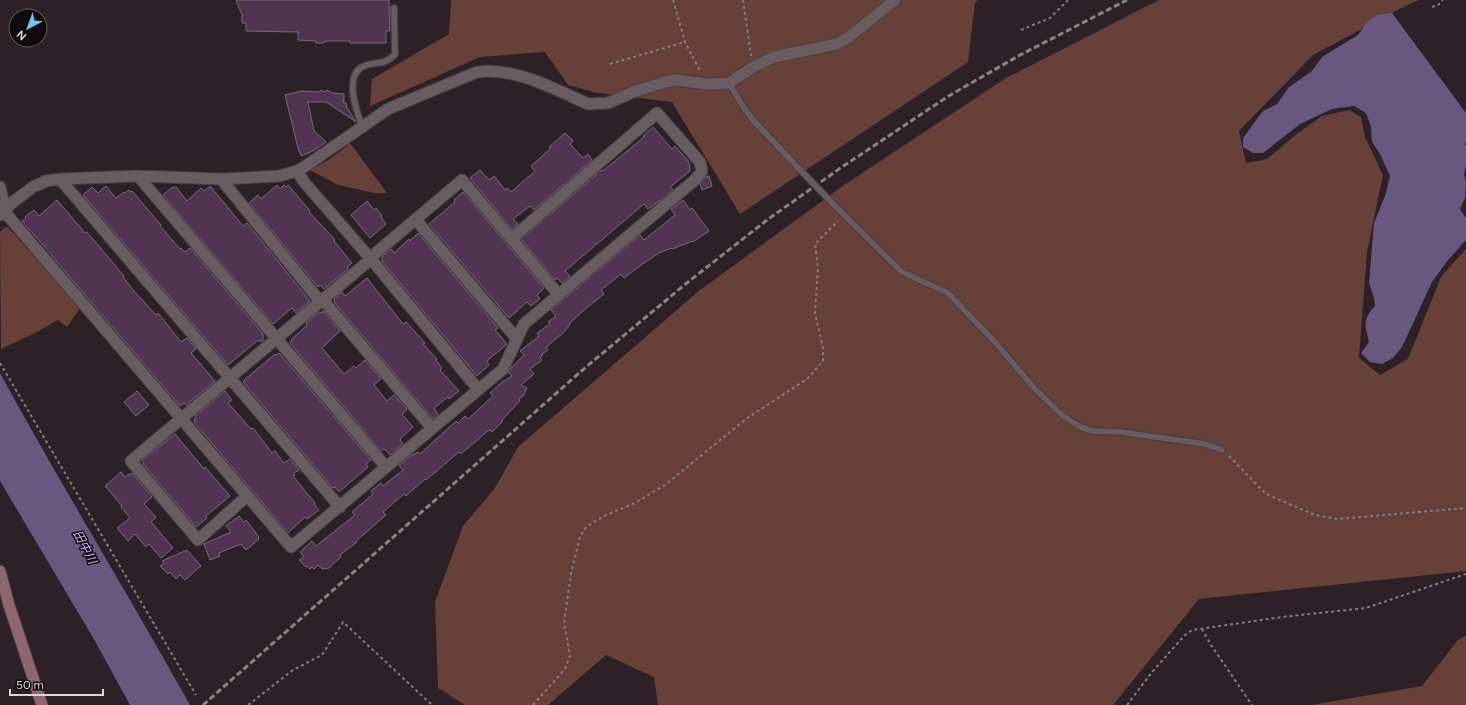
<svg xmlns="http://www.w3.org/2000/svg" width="1466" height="705" viewBox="0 0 1466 705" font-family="Figtree,'Noto Sans JP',sans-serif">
<rect width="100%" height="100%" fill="#2b2126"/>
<path fill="#674037" d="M451,0H978L975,2L968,62L740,214L672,102L598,93L568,85L545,52L480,57L370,106L372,79L449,34Z
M1159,0H1419L1405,6L1313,55L1239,131L1246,163L1267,159L1298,133L1322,116L1349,110L1361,117L1365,137L1383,175L1367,252L1359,358L1380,375L1408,359L1441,277L1466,249V571L1199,599L1113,705H658L654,677L606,655L548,705H465L438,688L435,602L463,526L495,488L518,447L700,290L847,183L1006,78Z
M350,143L387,193H375L338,185L310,170L330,159Z
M8,227L80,308L67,327L58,320L37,332L1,349L0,232L4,228Z
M1466,636V705H1312L1422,686L1458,640Z"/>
<path fill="#68587f" d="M1392,13L1466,113V142L1465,144L1466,147V164L1464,175L1466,182L1465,198L1460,209L1466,218V240L1448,260L1432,282L1402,347L1393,358L1382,364L1370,362L1361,353L1369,342C1365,325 1362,320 1375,306L1374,298L1369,283L1374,223L1385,196L1390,176L1380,154L1372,142L1371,127L1366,113L1354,106L1332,109L1300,124L1263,153H1253L1243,147V138L1263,111L1277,104L1289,87L1312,71L1322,57L1358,35L1367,22L1377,15Z
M0,373C61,485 128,594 190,705H130L95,641L0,481Z"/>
<path fill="#513352" stroke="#756c75" d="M236,0H389L390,31H386V43H350V41H325L324,43H316V41L298,40V32L246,31V23H242V15Z
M321,90L325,92L327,90L332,93L344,94V101H342L347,104L346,106L356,122L326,102H308L314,131L326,142L315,150L301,156L298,148L285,95L301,91L319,92Z
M653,127L672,149L675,146L689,162L690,171L670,187L673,190L663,198L648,209L644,204L565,271L570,276L562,283L557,278L555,280L521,239L602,170L603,171L644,137L643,136Z
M565,133L573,141L570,144L583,158L588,154L592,160L534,210L530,206L513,219L518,224L512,229L470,178L480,170L489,180L494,176L505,190L507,188L511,192L535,171L531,166L551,148L549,147Z
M709,176L712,186L702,190L700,184L706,177Z
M277,185L280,189L284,185L286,187L288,185L310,211L309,212L335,240L334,241L352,263L347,267L348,269L324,289L320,285L318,287L249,203L258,195L261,199Z
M106,186L116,198L124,192L125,193L129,190L131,192L132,191L161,225L160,226L180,249L181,248L185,252L190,248L263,334V341H257L228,365L83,195L92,187L98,193Z
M173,187L174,188L176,187L187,201L201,188L204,191L209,187H211L243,226L247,223L310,301L296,313L292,308L273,324L163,195Z
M463,192L544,288L537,295L540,299L531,306L527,302L509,318L429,224L455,202L454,200Z
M57,200L81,228L85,233L87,232L124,276L123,277L133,290L156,315L158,313L181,342L187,338L196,349L191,353L215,381L186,405L184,403L180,406L51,255H52L22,221L26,218L25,217L34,210L39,216Z
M683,200L690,210L692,208L709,231L693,242V241L672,249L671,248L659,253L644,263L624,278L621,274L601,290L604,294L584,310L569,324L570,325L563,333L546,347L548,350L542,354L543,355L540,358L542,360L530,369L534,374L521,385L527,388L524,395L519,399L520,401L502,420L503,421L492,432L489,430L461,454L459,452L426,480L425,479L406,496L404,494L383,512L386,515L356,541L357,542L340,555L341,557L329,568L322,569L318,565L314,569L312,567L310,569L307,566L306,567L299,560L304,557L300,552L312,541L316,546L355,515L352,512L373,494L371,491L381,483L383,486L403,470L399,465L413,454V455L418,452L420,454L456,421L458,423L465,416L468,419L493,396L490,393L501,383L512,376L509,373L511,368L524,355L520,351L539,336L537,333L550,324L548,322L556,316L551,310L640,235L644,240L675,215L671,209Z
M367,201L374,210L376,208L382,216L381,217L386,224L370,238L351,215Z
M418,233L498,328L495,330L507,344L488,360L487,362L489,365L477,376L382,261V257L391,249L394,253L409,239L410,241Z
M367,278L403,324L406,322L425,343L423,344L437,359L436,360L442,368L440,370L459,391L449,399L448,397L434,408L438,415L433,419L334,302L335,301L334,299L342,292L345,296Z
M323,311L340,331L322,348L344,374L354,366L356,368L365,360L381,379L374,385L387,401L394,395L407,409L402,414L413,427L400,439L403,444L390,455L384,449L381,451L290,343L292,341L291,340L307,325L306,323L319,312L321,313Z
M279,353L371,460L366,464L368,467L339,492L335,487L333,488L243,382L245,381L244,380L262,365L275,354L276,355Z
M137,391L149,405L136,416L124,402Z
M225,391L232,400L228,403L251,429L253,428L272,453L275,451L284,463L290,459L299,470L294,473L295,475L293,476L315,503L314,504L319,510L307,519L305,517L288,533L194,422L195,421L194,419L196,418L195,416Z
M175,434L204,469L205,467L230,496L206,516L207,518L196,527L143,464L144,463L142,460Z
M121,472L125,477L132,473L152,497L144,504L156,517L151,522L173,548L161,558L149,544L146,547L135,534L128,541L117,528L130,518L121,507L122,506L105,486Z
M239,516L244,522L246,520L259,537L258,538L259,539L246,550L241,544L219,553L220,556L210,560L204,544L231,532L226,526Z
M187,550L201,566L185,580L180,575L176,579L170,572L168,574L160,566L164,563L162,561Z"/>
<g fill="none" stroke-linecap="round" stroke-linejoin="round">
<g stroke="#483f44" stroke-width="8">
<path id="service" d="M729,83L744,108L753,120L785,154
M362,126C356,110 342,72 367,65C378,62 387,64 395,54L394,8
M836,207L902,272L948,293L994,341L1034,388L1063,416L1080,427L1093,431L1120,432L1205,444L1222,450"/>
</g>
<g stroke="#483f44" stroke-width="13">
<path id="minor" d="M297,171L304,182L371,259L478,389
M138,176L386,467
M60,179L340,507
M221,179L320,301
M416,220L517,339
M511,239L657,113L700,162L702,171L696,179L524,324L503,369L291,547L9,217L5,210L13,202L33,187L46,181L60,179L138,176L221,179L279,176L297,171L307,165L388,109L477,72C516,67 554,89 588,104L608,103L633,92L665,82L677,80L707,84L729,83L753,67L774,57L837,44L849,37L895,0
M322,299L432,428
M247,496L198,540L131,461L371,259L377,252L462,180L559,295"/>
</g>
<g stroke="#483f44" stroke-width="13">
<path id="tertiary" d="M0,187L5,210L0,215"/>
</g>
<g stroke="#483f44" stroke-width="13">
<path id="secondary" d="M0,571L9,605L42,705"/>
</g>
<path stroke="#847c80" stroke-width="2" stroke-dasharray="3 3" stroke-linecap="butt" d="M673,0L685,42L700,71
M743,0L751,56
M1432,7L1438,5L1443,0
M1021,30L1050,18L1068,0
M610,64L685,42
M0,363L196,695
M1229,456L1266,494L1315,515L1337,519L1466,508
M1202,629L1211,645L1252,705
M248,705L293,670L322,655L343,622L432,705
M533,705L565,669L570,656L564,623L571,574L580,537L586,527L604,516L635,503L665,485L746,419L807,379L823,361V348L815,313L818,268L815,244L838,221
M1127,705L1152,672L1185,635L1192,630L1282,617L1366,608L1466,574"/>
<use href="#service" stroke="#685c61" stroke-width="5.5"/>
<use href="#minor" stroke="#685c61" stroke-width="11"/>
<use href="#tertiary" stroke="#685c61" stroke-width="11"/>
<use href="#secondary" stroke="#8e666f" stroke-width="11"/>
<path stroke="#8b8286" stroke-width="3" stroke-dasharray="6 3" stroke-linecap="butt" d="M203,705L586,367L688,282L767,220L839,169L947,97L1020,55L1127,0"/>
<g stroke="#483f44" stroke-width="8" stroke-linecap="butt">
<path id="service-bridge" d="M785,154L836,207"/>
</g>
<use href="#service-bridge" stroke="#685c61" stroke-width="5.5"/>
</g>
<g text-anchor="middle" stroke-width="3" stroke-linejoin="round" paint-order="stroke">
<g font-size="12" font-style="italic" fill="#ceb4f5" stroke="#100c0e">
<text transform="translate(85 547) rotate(62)" y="4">田中川</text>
</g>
</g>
<g transform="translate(28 28) rotate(221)"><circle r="19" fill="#100c0e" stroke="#625d5f"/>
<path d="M0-3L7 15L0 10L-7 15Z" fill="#6dc2f3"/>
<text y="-6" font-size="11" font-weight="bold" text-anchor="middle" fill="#ddd6d9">N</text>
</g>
<path d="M10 689v6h93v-6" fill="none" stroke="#ddd6d9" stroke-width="2"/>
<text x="16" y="689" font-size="12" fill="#ddd6d9" stroke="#100c0e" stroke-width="3" paint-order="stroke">50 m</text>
</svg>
